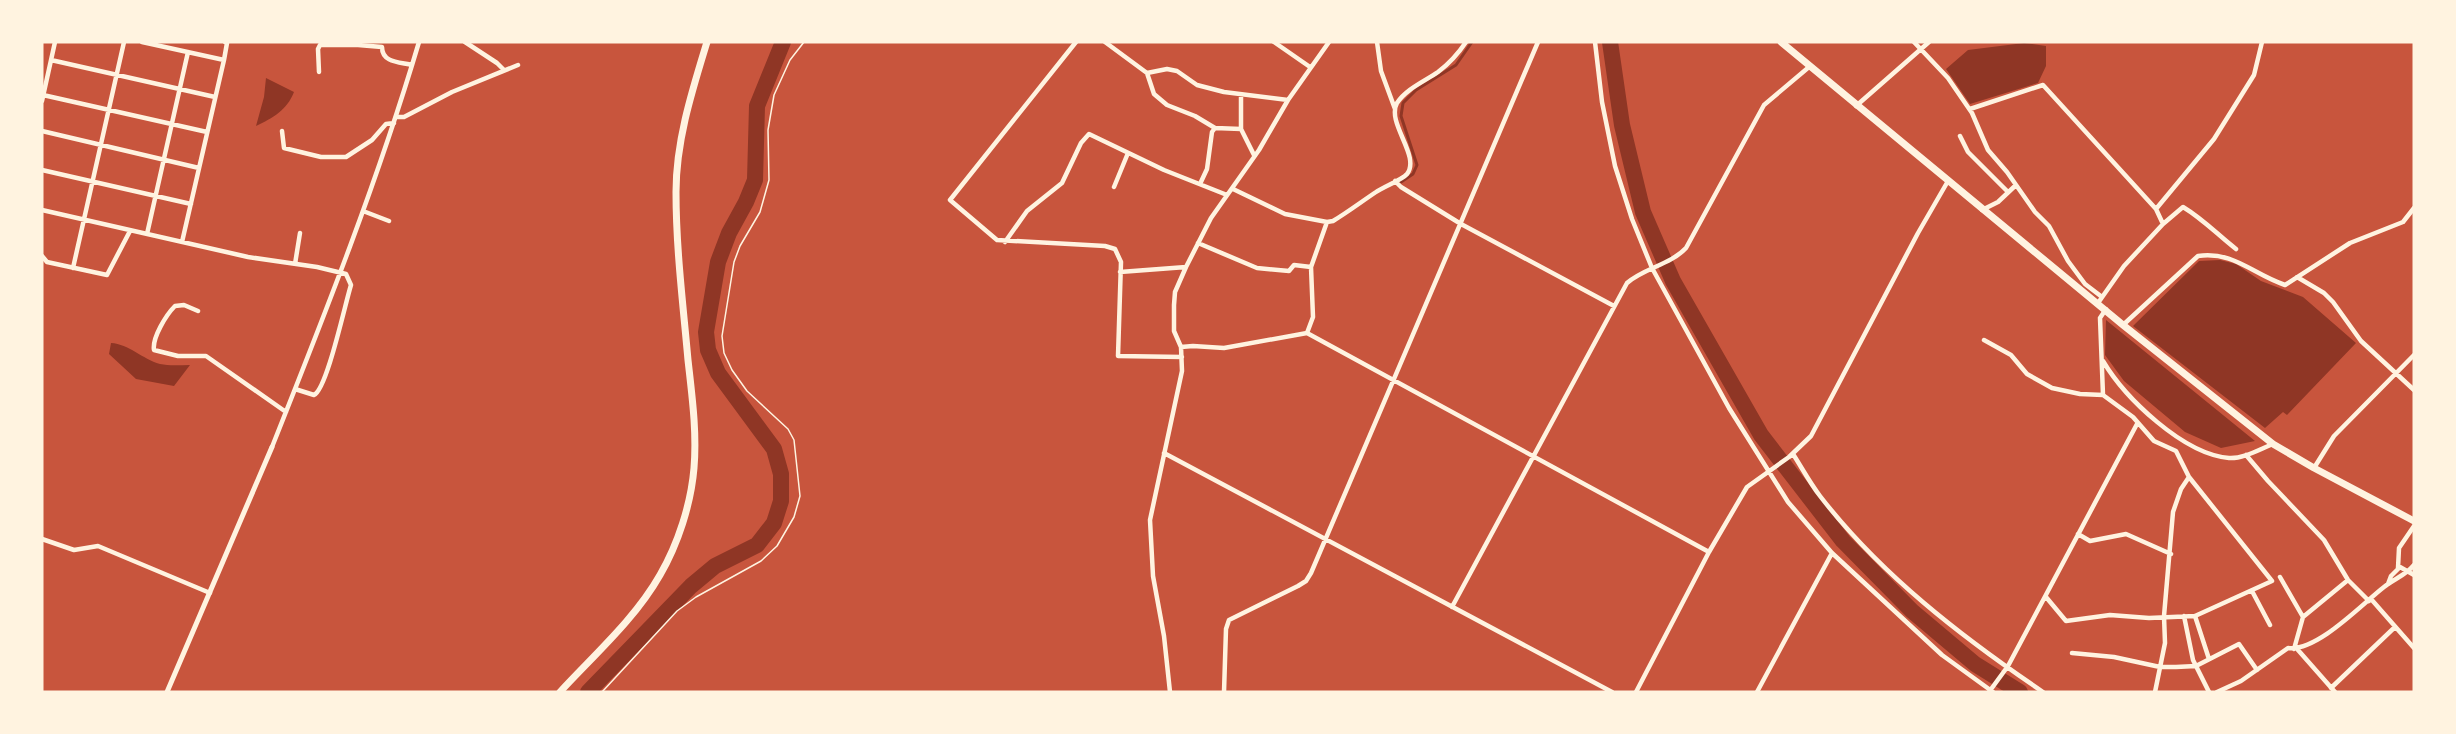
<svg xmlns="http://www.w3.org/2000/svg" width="2456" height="734" viewBox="0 0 2456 734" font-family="Jost,sans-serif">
<rect width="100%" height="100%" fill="#c8553d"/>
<path fill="#8f3625" d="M2024,43L2046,46V66L2038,83L1970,104L1946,69L1968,50Z
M266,78L294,92C287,110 273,118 256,126L264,97Z
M2220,260L2236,264L2261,281L2303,297L2356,343L2287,415L2283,412L2265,428L2133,326L2199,261Z
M2106,320L2255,441L2221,448L2185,432L2124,381L2105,355Z
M111,343C129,344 142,359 160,364C169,366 180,365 190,365L174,386L136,379L109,354Z"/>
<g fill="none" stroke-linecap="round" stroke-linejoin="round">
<path stroke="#8f3625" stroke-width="3" d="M1401,182L1413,174L1417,165L1401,116L1403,103L1416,90L1456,65L1472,42"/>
<path stroke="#8f3625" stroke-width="16" d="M1610,42L1622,125L1643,212L1673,281L1761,435L1843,541L1912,611L1975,664L2020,692
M588,692L691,586L715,566L757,545L774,523L781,501V474L774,449L718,373L708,350L706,332L718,262L729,233L746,202L755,180L757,106L783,42"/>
<path stroke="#fff3e0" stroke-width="1.5" d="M602,692L677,611L696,597L761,561L777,546L794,517L800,496L794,440L788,429L747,391L732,370L724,353L722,336L734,262L740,246L760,212L769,180L768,130L774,95L790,60L804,42"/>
<path stroke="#fff3e0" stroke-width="4.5" d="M142,42L224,60
M465,42L497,63L504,70
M1076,42L950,200L997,240L1105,246L1115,249L1121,262L1118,356L1182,357
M1105,42L1147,73L1167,69L1177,71L1197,85L1224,92L1288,100
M1274,42L1310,67
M1377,42L1381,71L1395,109
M1595,42L1602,102L1615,166L1632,219L1652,268L1729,408L1788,502L1832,553L1942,655L1993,692
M1914,42L1948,78L1972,113L1988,150L2007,172L2035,212L2049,226L2068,261L2085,284L2102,297
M51,60L215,97
M319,72L318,49L320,45H358L382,47C382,63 400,62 412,65
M1147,73L1154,94L1167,105L1195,116L1215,128L1241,129
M43,95L207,132
M1241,95V129L1254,155
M42,101L55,42
M1856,106L1929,42
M1970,109L2043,85L2156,209
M397,117H404L452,92L518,65
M42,131L199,168
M282,131L284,148L321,157H346L372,140L386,124L394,123
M1960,136L1968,152L2008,192
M42,170L191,204
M1395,181L1401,187L1461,224L1614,306
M1200,184L1207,169L1212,132L1215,128
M1114,187L1128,153
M1233,189L1285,214L1327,222
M42,210L248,257L317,267L346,274L351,285C345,304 327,389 314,395L295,389
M1982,210L1998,202L2016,185
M363,211L389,221
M2163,224L2183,207C2203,219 2218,235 2236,249
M147,234L188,52
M182,242L224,60L227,43L225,42
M1005,242L1027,211L1062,183L1081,143L1089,134L1164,170L1227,195
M1198,243L1257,268L1289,271L1294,265L1311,267
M42,256L47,262L107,275L130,231
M295,264L300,233
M73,268L124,42
M1120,272L1186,267
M2297,277L2324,293L2333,302L2361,341L2414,390
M2098,303L2124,266L2163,224L2156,209L2214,139L2254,75L2262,42
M198,311L184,305L175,306C166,315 152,338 154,350L178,356H206L286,412
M2123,325L2198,256C2234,251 2252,274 2285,285L2350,243L2403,222L2414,208
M1307,333L1709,552
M1984,340L2011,355L2027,374L2052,388L2080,394L2103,395
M1181,347L1193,346L1224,348L1307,333L1313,317L1311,267L1327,222L1333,221C1348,212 1361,202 1376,192C1383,187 1402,180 1407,174C1421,156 1386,123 1397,103C1406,89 1425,81 1438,72C1450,63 1458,54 1466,42
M2103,361C2125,398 2183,454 2229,458C2243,459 2260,449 2273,444
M272,447C325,314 378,180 419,42
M1164,453L1612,692
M1793,454C1802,468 1810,483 1820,496C1881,575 1962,637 2043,692
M2246,455L2268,481L2324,540L2348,580L2369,601
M2314,468L2334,436L2414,355
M2078,534L2090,541L2126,534L2171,554
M42,539L74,550L98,546L210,593
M2398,568L2399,548L2414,526
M2280,577L2303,617
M2388,584L2391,576L2400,567L2414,575
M2252,591L2270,625
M2046,597L2066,621L2110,615L2149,618L2195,616L2272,581L2189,477L2176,451L2154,441L2133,417L2103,395L2100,318L2106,309
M2371,599L2414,648
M1452,607L1627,283C1644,268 1670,265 1686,248L1764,105L1809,67
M2184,616L2193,660L2209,692
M2195,616L2209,659
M2294,649L2303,617L2348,580
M2298,650L2335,692
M2072,653L2114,657L2160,667H2176L2196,666L2239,644L2257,670
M2331,688L2395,627
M1170,692L1164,636L1153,576L1150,520L1182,371L1181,347L1174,331V305L1175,292L1186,267L1211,218L1259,150L1288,100L1329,42
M1224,692L1226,629L1229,620L1298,586L1306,581L1311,573L1538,42
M1636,692L1709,552L1747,487L1789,457L1811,436L1918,233L1948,181
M1757,692L1832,553
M1989,692L2008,666L2137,424
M2155,692L2165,643L2164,616L2173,512L2181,489L2189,477
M2217,692L2241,681L2288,648C2317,652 2362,604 2384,587C2394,579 2406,575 2414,565"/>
<path stroke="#fff3e0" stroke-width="5" d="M167,692L272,447"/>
<path stroke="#fff3e0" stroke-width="7" d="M1781,42L2123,325L2273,444L2314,468L2414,521
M560,692C594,655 635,619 660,575C678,544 691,504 694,468C697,432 692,396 688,360C683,304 676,248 676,192C676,141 692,91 707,42"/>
</g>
<rect width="2456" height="734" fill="none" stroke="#fff3e0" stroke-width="87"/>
</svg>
